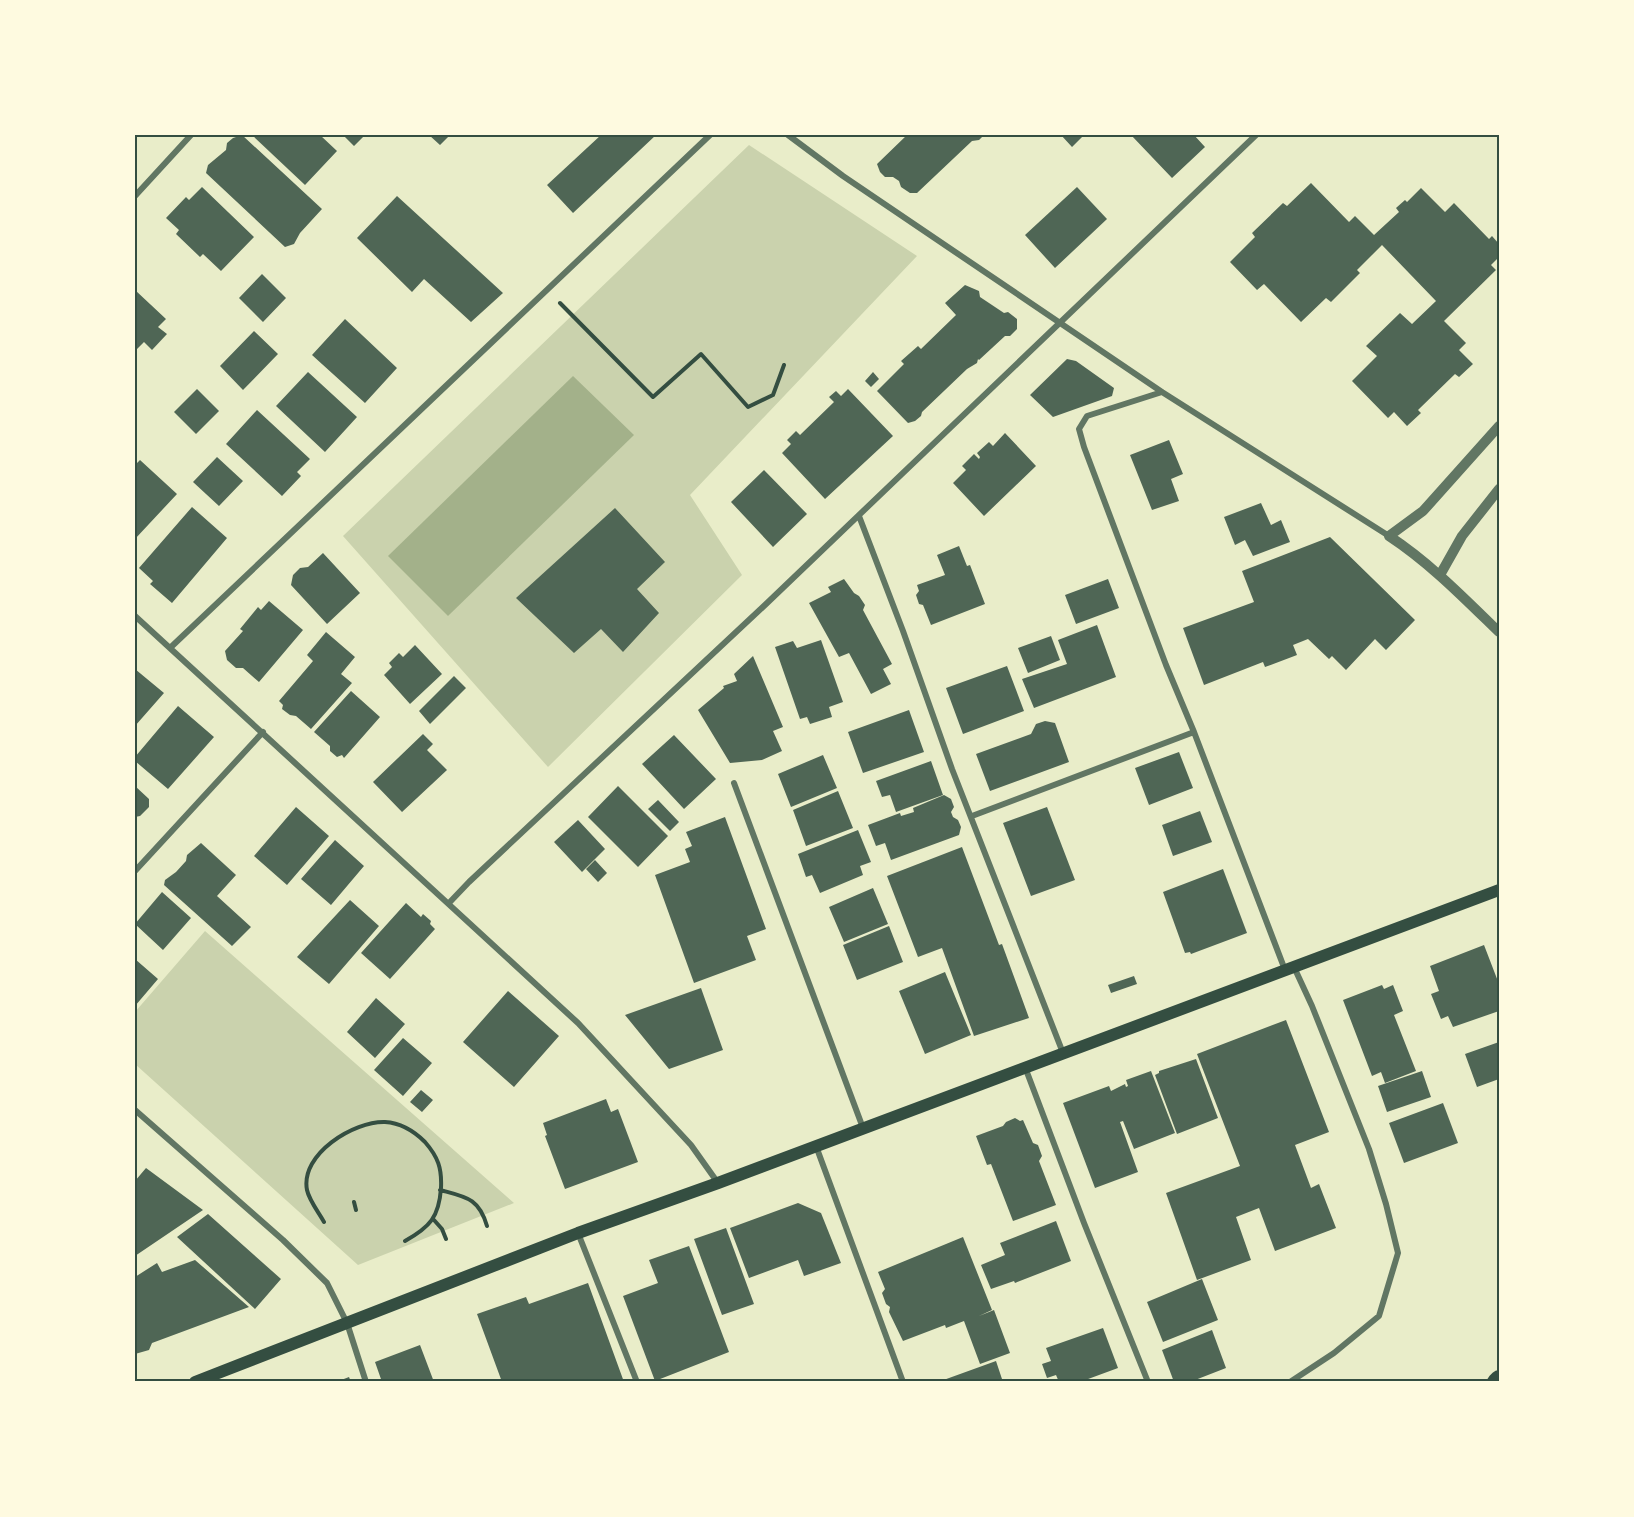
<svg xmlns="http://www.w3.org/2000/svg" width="1634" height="1517" viewBox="0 0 1634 1517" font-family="'Space Grotesk',sans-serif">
<rect width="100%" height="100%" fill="#e9edc9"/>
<path fill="#cad2ad" d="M749,145L917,256L690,495L742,575L548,767L343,536Z
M205,931L514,1203L358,1265L135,1064V1012Z"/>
<path fill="#a3b18a" d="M573,376L634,435L448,616L388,556Z"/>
<path fill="#4f6655" d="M242,135L322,209L300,233L294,244L285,247L206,173L208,165L226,150L227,143L233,138Z
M252,135H320L337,151L305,185Z
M343,135H365L354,146Z
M429,135H450L440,145Z
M601,135H656L573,213L547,185Z
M907,135H984L979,140L972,141L917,193H910L901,187L899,181L893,177H885L880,172L877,164Z
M1061,135H1084L1072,147Z
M1131,135H1194L1205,147L1172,178Z
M1311,183L1349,222L1355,216L1374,235L1399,212L1396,208L1405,200L1407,202L1421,188L1445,212L1454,203L1489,239L1492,236L1499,244V257L1491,265L1496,270L1444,321L1466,343L1459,350L1473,364L1459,377L1455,374L1418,410L1421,413L1407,426L1394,412L1388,418L1352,381L1377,356L1366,346L1400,313L1412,324L1436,301L1382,245L1357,270L1360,273L1331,302L1326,298L1301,322L1264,284L1257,290L1230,262L1255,237L1252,233L1283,203L1287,206Z
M202,187L254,237L221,271L203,254L200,257L176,234L179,230L166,218L186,197L189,200Z
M1077,187L1107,219L1055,268L1025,235Z
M397,196L503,293L471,322L424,279L412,292L357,238Z
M262,274L286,298L263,322L239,298Z
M965,285L979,291L980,297L1004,313L1008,312L1017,319V329L1010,336H1005L979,360L978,359L977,363L967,369L922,412L921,416L915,421L908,423L877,391L904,364L901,361L918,346L921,349L956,315L945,303Z
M135,290L166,319L158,327L167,334L152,350L144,342L135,351Z
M345,319L397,368L365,403L312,355Z
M254,331L278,354L243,390L220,366Z
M1067,359L1076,361L1114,388L1112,396L1053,417L1030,395Z
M308,372L357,417L325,452L276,406Z
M873,372L879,379L871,387L865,381Z
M197,389L219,411L196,434L174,412Z
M848,389L893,436L825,499L782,453L791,444L787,440L796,431L800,435L834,402L829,397L836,391L841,396Z
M257,410L310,459L297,472L301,476L282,496L226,444Z
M1005,433L1036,466L984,516L953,483L966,470L962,466L974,454L979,459L980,457L977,453L989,442L993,446Z
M1169,440L1183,474L1171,479L1179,501L1152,510L1130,455Z
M217,457L243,481L219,506L193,482Z
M140,460L177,494L135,539V465Z
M764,470L807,514L773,547L731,502Z
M1261,503L1271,525L1281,520L1290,542L1253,556L1245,540L1235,545L1224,517Z
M192,507L227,538L172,603L150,584L153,581L139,568Z
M615,508L665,562L637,589L659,613L623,652L601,629L574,653L516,598Z
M1330,537L1415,620L1386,650L1375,639L1346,670L1332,656L1329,659L1308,639L1293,645L1297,655L1265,667L1263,662L1204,685L1183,628L1254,602L1242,571Z
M959,546L967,566L970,565L985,604L931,625L923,605L919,604L916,595L919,591L917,585L945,575L937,555Z
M323,553L360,593L327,624L291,585L293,575L300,568L308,567Z
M844,579L854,593L859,596L865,605L863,610L892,664L883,669L891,684L871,694L849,653L839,657L809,603L831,592L828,587Z
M1108,579L1119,608L1076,624L1065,595Z
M269,601L303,630L259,682L243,668H236L227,660L225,651L243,631L240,629L258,607L261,610Z
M1097,625L1116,677L1034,708L1022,679L1067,664L1058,640Z
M326,632L355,657L341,674L352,683L311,729L296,716L290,715L282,709L283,705L279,701L313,661L307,655Z
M1051,636L1060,660L1028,673L1018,648Z
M821,640L843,702L829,707L832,717L810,724L807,717L800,719L775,647L793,641L797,648Z
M415,645L442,674L410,704L384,675L392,667L389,663L399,653L403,657Z
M753,656L783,727L773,731L782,751L762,760L730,763L698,710L724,688L723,686L737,681L734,674Z
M1007,666L1024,711L963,734L946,688Z
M135,669L164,693L135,726Z
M454,676L466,688L430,724L419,711Z
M351,691L380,717L344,758L342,755L337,757L330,751V746L314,732Z
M178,706L214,737L168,789L135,761V757Z
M909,710L924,752L863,773L848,732Z
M1045,721L1055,723L1069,762L990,791L976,754L1031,734L1036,724Z
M423,734L433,744L427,750L447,770L402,812L373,782Z
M674,735L716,779L684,809L642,764Z
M1179,752L1193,788L1149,805L1135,768Z
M823,755L837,788L791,807L778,774Z
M931,761L943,795L896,812L890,795L882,797L876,781Z
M135,786L149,799V807L140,816L135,817Z
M618,786L668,836L638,867L588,817Z
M838,791L853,828L806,846L793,810Z
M944,795L951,799L954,807L951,812L953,817L958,820L961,827L959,835L891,860L885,843L876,846L868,825L900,813L901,816L914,812L913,808Z
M658,800L679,822L670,831L648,809Z
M296,807L329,836L287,885L254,856Z
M1047,807L1075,880L1031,896L1003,823Z
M1200,811L1212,842L1173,856L1162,825Z
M725,817L766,929L747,936L756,960L694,983L655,875L690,862L685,849L692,846L686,832Z
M578,820L605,849L582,872L554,842Z
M858,830L871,862L860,866L863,875L820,893L812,875L806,877L798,854Z
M335,840L364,866L331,905L301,879Z
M201,843L236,875L217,896L251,927L232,946L164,885L165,880L176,872L186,861L187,855Z
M962,847L999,945L1002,944L1029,1018L974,1036L942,948L918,957L887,876Z
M595,860L607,873L598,882L586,869Z
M1223,869L1247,933L1191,954L1190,952L1185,953L1163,892Z
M873,888L888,924L844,942L829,907Z
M162,892L191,918L163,950L135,924Z
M350,900L379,926L329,984L297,957Z
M406,903L421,917L423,914L431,921L430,924L435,929L390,979L361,953Z
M889,926L903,962L857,980L843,945Z
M1484,945L1499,984V1011L1453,1027L1448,1016L1441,1019L1431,994L1439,991L1430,966Z
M135,959L158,979L135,1006Z
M945,972L971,1035L925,1054L899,991Z
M1134,976L1137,984L1111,993L1108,985Z
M1382,985L1384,989L1393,985L1403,1011L1394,1015L1416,1071L1385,1083L1381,1072L1372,1076L1343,1000Z
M701,988L723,1050L669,1069L625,1015Z
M508,991L559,1036L514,1087L463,1042Z
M376,998L405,1024L375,1058L347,1032Z
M1286,1020L1329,1132L1295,1145L1311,1188L1319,1184L1336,1228L1275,1251L1259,1208L1236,1217L1251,1260L1197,1280L1166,1193L1240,1166L1197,1054Z
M403,1038L432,1063L403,1096L374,1070Z
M1499,1042V1079L1477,1087L1465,1054Z
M1196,1059L1218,1118L1177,1134L1155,1075L1159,1073V1071Z
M1151,1071L1175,1133L1134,1149L1123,1121L1120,1122L1138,1172L1095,1188L1063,1103L1109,1086L1111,1091L1125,1084L1126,1087L1128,1086L1126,1080Z
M1422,1071L1431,1097L1387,1112L1378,1086Z
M421,1090L433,1100L422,1112L410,1102Z
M606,1099L611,1112L618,1109L638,1162L565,1189L545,1136L547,1135L543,1123Z
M1443,1103L1458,1143L1404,1163L1389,1123Z
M1015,1118L1020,1121L1023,1120L1033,1143L1038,1145L1042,1156L1039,1161L1056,1205L1013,1221L991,1164L987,1165L976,1136L1003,1126L1006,1122Z
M146,1168L203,1210L135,1256V1181Z
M798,1203L821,1213L841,1263L804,1276L798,1260L749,1278L730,1228Z
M208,1214L281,1279L255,1309L177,1237Z
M1056,1221L1071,1261L1015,1283L1014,1281L991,1289L981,1265L1005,1255L1000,1243Z
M726,1228L754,1304L722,1315L694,1239Z
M963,1237L992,1310L979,1316L994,1310L1010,1353L980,1364L964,1321L946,1328L945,1325L903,1341L889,1312L890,1307L886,1304L882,1293L885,1289L878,1272Z
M689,1246L729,1352L655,1381L623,1296L658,1283L649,1260Z
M195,1260L249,1307L152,1343L149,1350L135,1354V1291L137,1290L135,1277L157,1263L162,1272Z
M1202,1279L1218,1320L1163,1342L1147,1302Z
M588,1283L624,1382H502L477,1314L526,1297L529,1304Z
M1103,1328L1118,1368L1080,1382H1059L1056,1375L1047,1378L1042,1364L1051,1361L1046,1348Z
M1212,1330L1226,1368L1190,1382H1174L1162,1350Z
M420,1345L434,1382H382L375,1362Z
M996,1361L1003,1382H938Z
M349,1377L351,1382H336Z"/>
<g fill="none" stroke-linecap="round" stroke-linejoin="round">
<path stroke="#344e41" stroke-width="4" d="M560,303L653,397L701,354L748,407L773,395L784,365
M440,1190C466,1197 479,1198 487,1226
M354,1202L356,1210
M434,1220L442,1229L446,1239
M324,1222C319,1213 309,1200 307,1190C300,1154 354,1121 385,1122C401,1123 414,1131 425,1142C438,1157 442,1168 441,1188C439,1217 430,1227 405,1241"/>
<path stroke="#617663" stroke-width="6" d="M788,135L843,176L1162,392L1389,536
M135,196L191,135
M1162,392L1087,416L1079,429L1084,447L1166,665L1194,732L1285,970
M859,516L903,631L952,769L1063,1053
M135,616L578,1023L691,1145L718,1183
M170,648L710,135
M734,783L863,1128
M972,816L1194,732
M135,871L263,732
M449,903L469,882L765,605L1256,135
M1025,1067L1084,1223L1148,1382
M135,1110L283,1240L327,1283L347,1323L366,1382
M816,1146L903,1382
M578,1233L637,1382
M1290,1382L1334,1353L1379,1316L1398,1253L1386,1204L1369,1149L1312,1006L1294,967"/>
<path stroke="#617663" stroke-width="10" d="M1499,426L1423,511L1389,536C1430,563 1464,598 1499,632
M1440,575L1462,536L1499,489"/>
<path stroke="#344e41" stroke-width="12" d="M195,1382L578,1233L718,1183L1499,890"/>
<path stroke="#344e41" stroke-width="18" d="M1496,1382L1499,1379"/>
</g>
<rect width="1634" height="1517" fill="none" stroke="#fefae0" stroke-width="273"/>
<rect x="136" y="136" width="1362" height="1244" fill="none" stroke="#344e41" stroke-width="2"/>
</svg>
